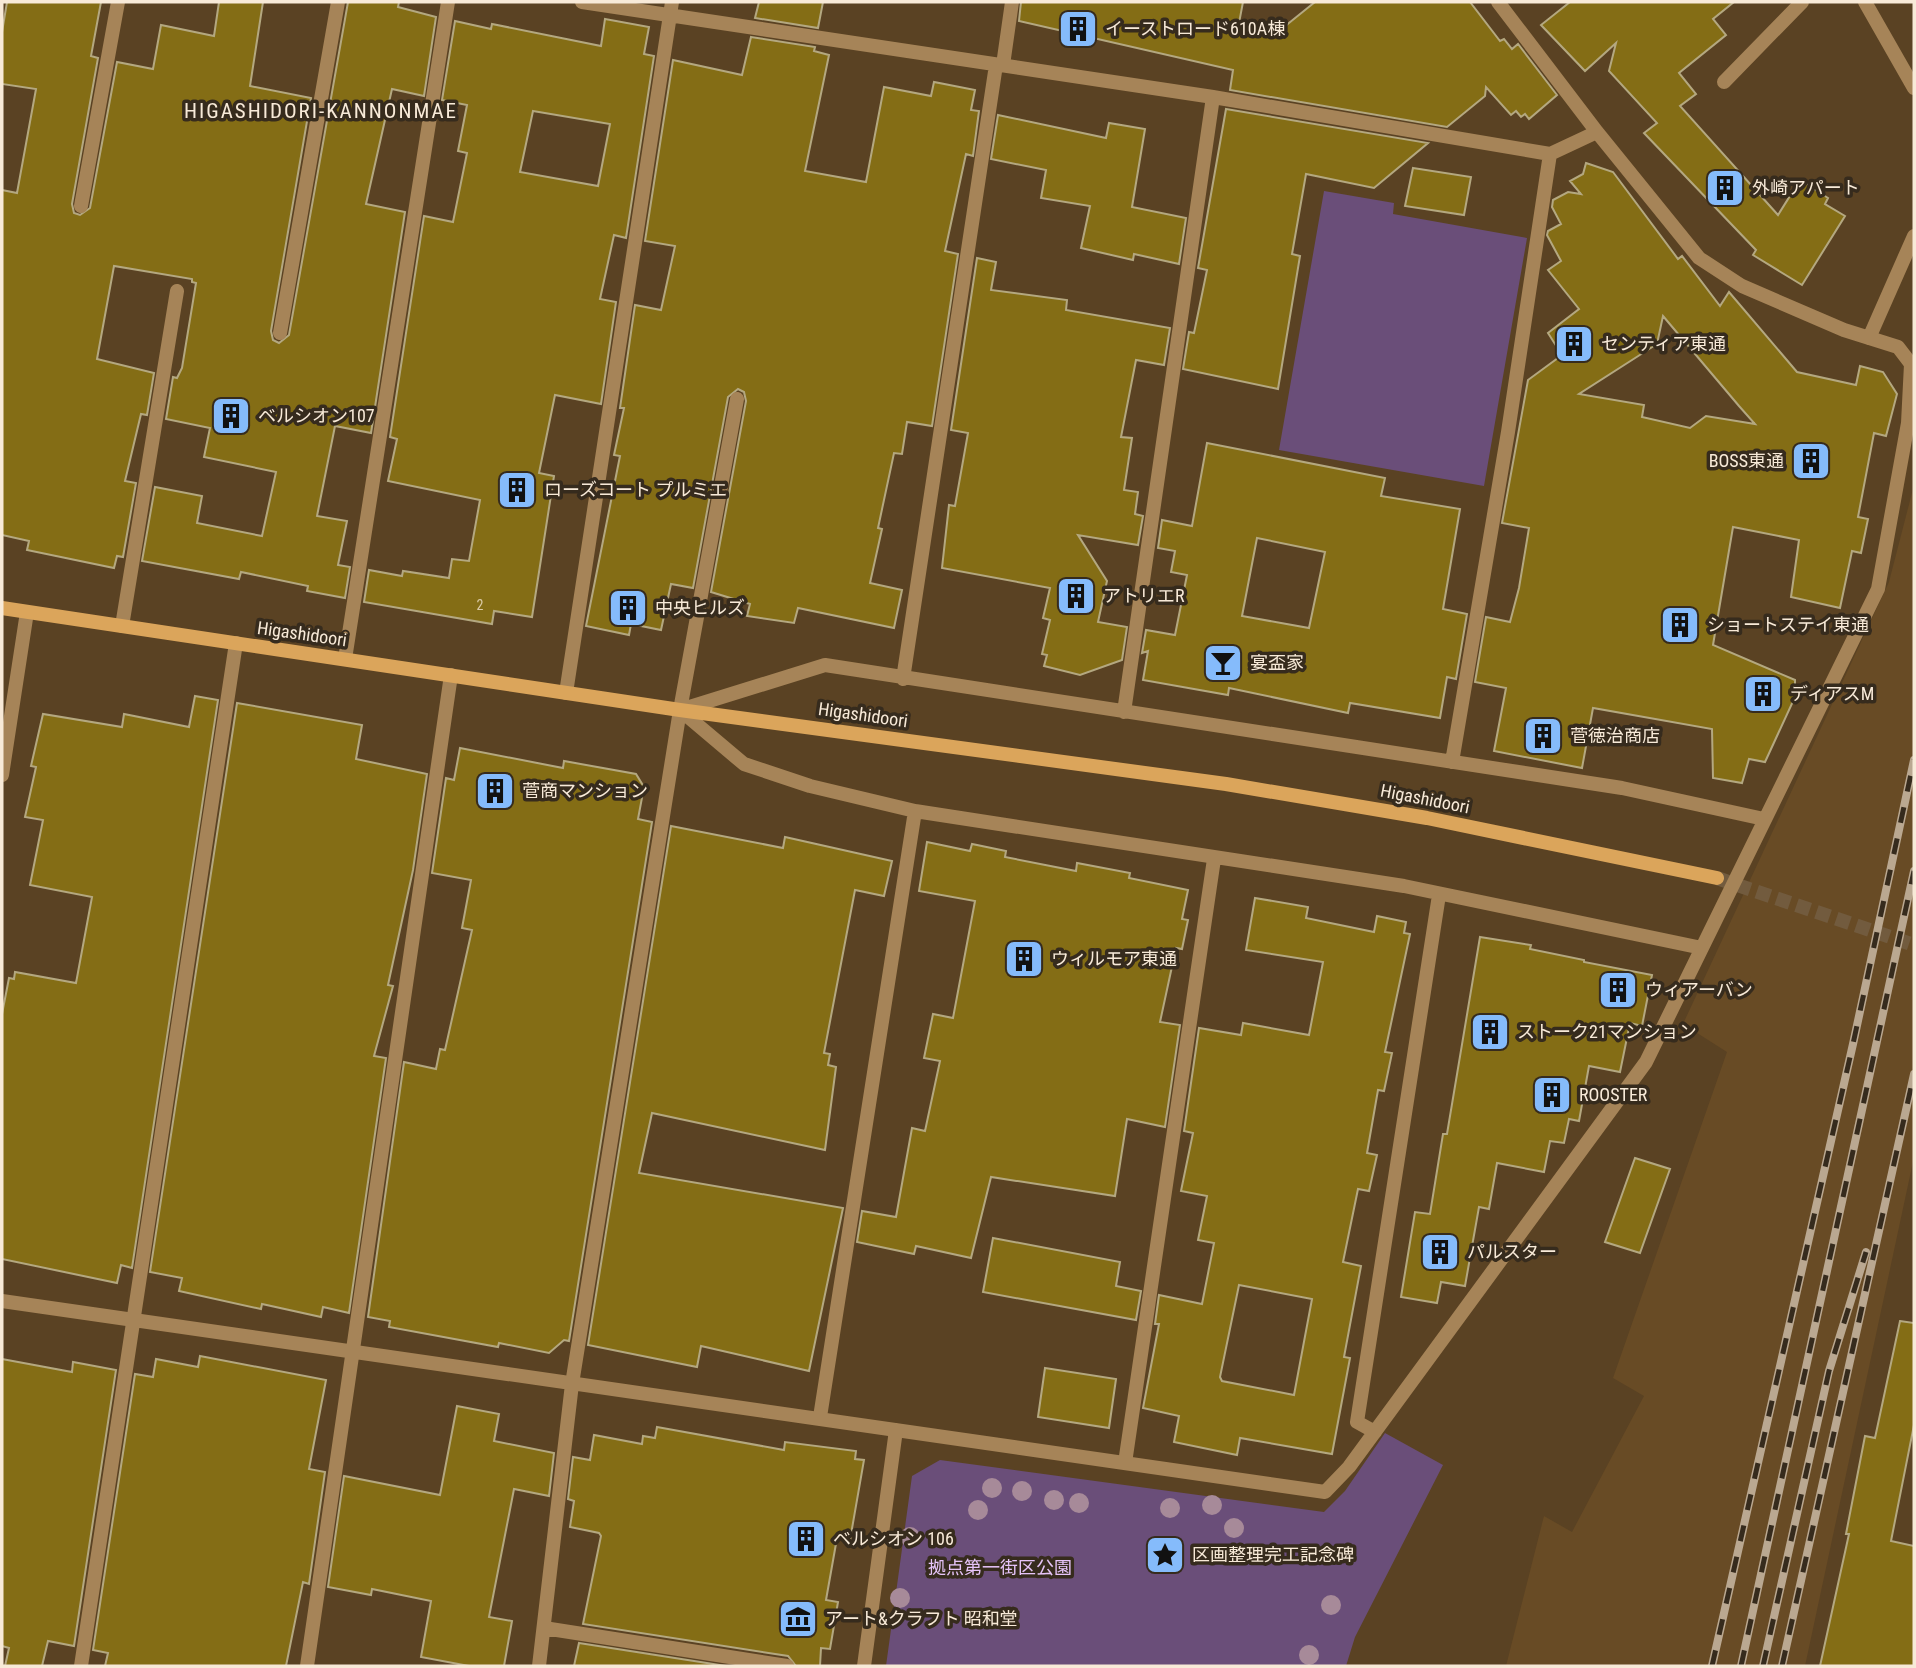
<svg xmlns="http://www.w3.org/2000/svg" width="1916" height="1668" viewBox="0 0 1916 1668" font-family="'Roboto Condensed','Noto Sans JP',sans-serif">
<rect width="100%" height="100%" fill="#5a4223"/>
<path fill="#684b25" d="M1914,485V1157L1805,1666H1506L1544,1516L1572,1532L1644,1396L1613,1378L1727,1052L1683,1024L1889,582Z"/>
<path fill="#6a4e79" d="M1324,191L1394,203L1393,214L1527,238L1484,486L1279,450Z
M1385,1433L1443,1465L1355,1637L1346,1666H886L912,1476L940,1460L1324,1512L1345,1491Z"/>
<path fill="#846d15" stroke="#b4a880" stroke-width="2" fill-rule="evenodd" d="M7,2H101L91,56L98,58L72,204L74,213L80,215L90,208L117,62L153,69L161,25L214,36L219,2H263L250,86L311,98L271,331L273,340L279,343L289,335L348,2H399L398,7L436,17L424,96L392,89L366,204L405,212L371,433L335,426L317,516L347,521L338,565L350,567L345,598L307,591L308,586L241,572L239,579L142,561L155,487L202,496L197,523L262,536L276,472L204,457L210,428L166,419L173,377L177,378L182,368L196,283L192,282V279L114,266L97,359L154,373L147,415L141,414L125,481L136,483L123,557L117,556L114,568L27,550L29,541L2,535V190L17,193L36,89L2,84V32Z
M759,2H823L818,28L755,18Z
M1021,2H1243L1239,23L1284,27L1315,2H1470L1500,41L1504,39L1512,49L1518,44L1557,95L1529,119L1525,114L1521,117L1516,111L1511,115L1486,87L1485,96L1447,127L1230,90L1233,70L1019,21Z
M1570,2H1734L1713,19L1726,35L1679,73L1696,94L1680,106L1778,215L1800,180L1828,198L1825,204L1845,216L1802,285L1753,255L1756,250L1644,133L1657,123L1609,71L1616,43L1585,71L1541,25Z
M605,19L649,27L644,54L654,56L626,238L614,235L600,299L616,302L601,404L555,395L539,473L554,476L532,617L494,611L492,624L364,602L369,570L402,576L403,571L449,578L452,559L469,561L480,500L388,481L397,439L390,437L424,216L453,222L467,153L458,151L467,105L442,100L455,21L491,29L492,24L601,46ZM533,111L610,124L598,186L520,172Z
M751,37L815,47L814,51L829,55L805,171L866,182L884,87L931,96L934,82L975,90L971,110L979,111L973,156L966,154L945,251L958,254L932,426L907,422L902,454L894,453L878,528L882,529L870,583L902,590L894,628L798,608L794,623L747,616L750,604L711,592L746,401L744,392L738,389L728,397L693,588L671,584L661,630L631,624L629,635L586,626L620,456L614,455L624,408H620L635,305L661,310L675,246L645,241L673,60L742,75Z
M1226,109L1428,143L1374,188L1306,174L1292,254L1300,256L1278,389L1183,369L1189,332L1194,333L1207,270L1198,268Z
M998,115L1106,138L1109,123L1145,129L1132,207L1186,218L1179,264L1134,254L1133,260L1081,248L1090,206L1041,198L1046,170L991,159Z
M1586,163L1613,172L1678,259L1682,256L1720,306L1729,292L1797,372L1856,385L1860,366L1883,372L1897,394L1886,436L1874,433L1858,517L1868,519L1861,553L1852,551L1840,608L1791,597L1799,540L1733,527L1713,645L1795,680V697L1765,762L1749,759L1742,783L1713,778L1712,729L1593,708L1582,768L1494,751L1506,688L1475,682L1486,617L1510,622L1519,588L1529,528L1502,523L1528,380L1562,355L1548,333L1579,309L1548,270L1561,261L1547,235L1548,231L1561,224L1552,207L1553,200L1568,192L1581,194L1570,181L1583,174ZM1663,316L1739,406L1755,424L1706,416L1690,428L1642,417L1644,405L1579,394L1657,344Z
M1413,168L1471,177L1464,215L1405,206Z
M977,258L996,262L991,290L1067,300L1066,310L1170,328L1164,365L1136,360L1121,437L1132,438L1124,490L1138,492L1135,514L1143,516L1138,545L1078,535L1107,581L1098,622L1127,627L1122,660L1080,675L1044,666L1047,655L1042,654L1050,620L1043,618L1050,588L942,568L949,505L955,506L968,433L951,430Z
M1207,443L1385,478L1381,496L1460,509L1443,609L1467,614L1456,679L1447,677L1440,718L1350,703L1348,713L1229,688L1228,695L1143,680L1148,651L1142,653L1146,630L1175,635L1187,575L1171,572L1175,551L1158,548L1162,520L1192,526ZM1257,538L1325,552L1309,628L1242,616Z
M195,696L218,700L132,1268L121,1265L117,1283L2,1259V1014L9,978L14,979L15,972L76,983L92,897L30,885L43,820L25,817L36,767L31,766L43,714L122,727L124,714L189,727Z
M237,703L362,725L356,759L427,774L413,870L388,985L393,986L374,1056L386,1058L349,1313L323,1307L321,1317L262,1304L261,1309L179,1291L182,1278L150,1272Z
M460,748L563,768L564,761L636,774L644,787L638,819L652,822L569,1341L564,1340L549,1353L499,1343L498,1347L389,1327L390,1321L368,1317L404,1062L436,1069L440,1049L445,1050L472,930L462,928L471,880L432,873L446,778L454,780Z
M671,826L783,848L785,837L892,861L884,896L855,890L824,1053L830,1054L828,1065L836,1067L825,1150L652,1113L639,1173L843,1208L809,1371L701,1346L697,1367L588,1345Z
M927,842L970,851L972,844L1006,851L1005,857L1076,871L1077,863L1130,873L1129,878L1188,890L1182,919L1188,920L1182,949L1176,948L1160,1022L1180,1025L1165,1127L1127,1119L1115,1196L991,1177L971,1258L916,1246L914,1254L857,1242L862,1211L896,1217L912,1128L925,1131L940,1061L924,1058L933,1014L953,1018L975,901L919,891Z
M1255,898L1308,907L1306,918L1374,932L1377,916L1406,922L1404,933L1410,934L1385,1052L1392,1053L1384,1091L1378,1090L1367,1153L1377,1155L1369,1191L1358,1189L1343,1262L1361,1266L1344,1357L1350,1358L1332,1454L1240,1438L1237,1455L1174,1442L1179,1416L1143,1408L1159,1324H1155L1159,1295L1202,1304L1214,1243L1198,1240L1207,1196L1181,1191L1193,1133L1184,1131L1199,1028L1241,1035L1243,1023L1309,1035L1323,962L1246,950ZM1239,1285L1312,1299L1294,1395L1222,1381L1220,1377Z
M1480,937L1531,945L1530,949L1584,960V962L1652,975L1642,1026L1630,1023L1620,1072L1589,1066L1579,1121L1569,1119L1564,1143L1550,1141L1544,1172L1497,1163L1489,1209L1479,1207L1465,1286L1441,1282L1437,1303L1401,1297L1415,1212L1430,1214L1443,1134H1447Z
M1635,1158L1670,1169L1640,1253L1605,1242Z
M993,1238L1120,1262L1116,1286L1141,1291L1136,1320L983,1292Z
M1900,1321L1914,1323V1425L1891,1541L1914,1546V1666H1820L1849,1534H1846L1865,1436L1875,1438Z
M200,1356L326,1380L309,1469L325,1472L309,1584L303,1582L286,1666H105L108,1653L93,1650L135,1374L153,1377L156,1359L198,1367Z
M2,1359L72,1372L73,1362L116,1370L74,1646L48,1641L42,1666H5L9,1648L2,1646Z
M1045,1368L1116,1379L1109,1428L1038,1417Z
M457,1406L499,1414L494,1441L554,1453L549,1496L514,1489L489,1617L512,1621L504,1666H469L421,1657L431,1601L372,1589L371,1595L328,1587L344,1476L440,1495Z
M657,1427L784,1450L785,1442L856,1451L855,1459L864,1460L850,1540L837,1538L826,1600L838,1602L830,1649L821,1648L820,1666H796L788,1656L583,1624L601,1536L599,1533L570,1527L574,1501L568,1499L573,1457L590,1460L594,1435L642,1444L643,1436L655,1438Z
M579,1643L726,1666H574Z"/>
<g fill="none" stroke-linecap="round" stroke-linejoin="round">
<path stroke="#725b3e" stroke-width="14" stroke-dasharray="14 7" stroke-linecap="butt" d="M1717,878L1914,945"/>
<path stroke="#a68458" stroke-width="14" d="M582,2L1213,97L1550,154L1597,132
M1865,2L1914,88
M1003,65L1012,2
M1724,82L1802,2
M81,206L118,2
M280,333L338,2
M1869,338L1914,236
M122,626L177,291
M345,659L448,2
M903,679L996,65
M566,693L672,2
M680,710L825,665L1622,788L1764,819
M680,710L744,764L810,786L915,811L1404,886L1702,948
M1124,712L1213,97
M1452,762L1508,432L1550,154
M2,775L27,612
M2,1301L1325,1492L1349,1467L1646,1062L1878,589L1908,423L1911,364L1898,347L1844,330L1742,286L1699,258L1597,132L1498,2
M820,1417L915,811
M1375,1432L1357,1422L1439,895
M1125,1463L1214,859
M544,1628L787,1666
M81,1666L236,643
M307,1666L451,675
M539,1666L572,1384L680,710L737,399
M864,1666L896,1430"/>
<path stroke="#dba55b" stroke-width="14" d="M2,608L680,710L1226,784L1427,818L1717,878"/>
<g stroke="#baa891" stroke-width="8">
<path id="rail" d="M1712,1666L1853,1044L1914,760
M1741,1666L1914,871
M1763,1666L1829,1371L1866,1252
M1782,1666L1914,1074"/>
</g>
<use href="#rail" stroke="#362b1d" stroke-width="5" stroke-dasharray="16" stroke-linecap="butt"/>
</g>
<g fill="#a78a99">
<circle cx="992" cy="1488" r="10"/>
<circle cx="1022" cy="1491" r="10"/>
<circle cx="1054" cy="1500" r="10"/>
<circle cx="1079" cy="1503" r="10"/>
<circle cx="1212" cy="1505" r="10"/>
<circle cx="1170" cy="1508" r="10"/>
<circle cx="978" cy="1510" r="10"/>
<circle cx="1234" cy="1528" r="10"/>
<circle cx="910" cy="1537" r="10"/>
<circle cx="900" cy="1598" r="10"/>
<circle cx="1331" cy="1605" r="10"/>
<circle cx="1309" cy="1655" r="10"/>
</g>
<defs>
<g id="building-square" transform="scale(2.0125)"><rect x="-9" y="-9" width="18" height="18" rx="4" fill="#85bbfb" stroke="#362b1d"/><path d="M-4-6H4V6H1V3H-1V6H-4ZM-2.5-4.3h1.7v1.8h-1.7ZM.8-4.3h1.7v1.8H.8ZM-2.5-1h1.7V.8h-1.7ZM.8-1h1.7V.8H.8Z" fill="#111"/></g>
<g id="bar-square" transform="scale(2.0125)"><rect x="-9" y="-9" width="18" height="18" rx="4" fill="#85bbfb" stroke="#362b1d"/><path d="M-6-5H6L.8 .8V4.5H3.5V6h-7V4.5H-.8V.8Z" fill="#111"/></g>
<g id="sight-square" transform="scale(2.0125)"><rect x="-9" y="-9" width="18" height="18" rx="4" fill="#85bbfb" stroke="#362b1d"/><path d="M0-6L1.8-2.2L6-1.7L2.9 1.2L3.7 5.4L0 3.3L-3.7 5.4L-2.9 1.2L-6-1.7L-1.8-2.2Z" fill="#111"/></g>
<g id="museum-square" transform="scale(2.0125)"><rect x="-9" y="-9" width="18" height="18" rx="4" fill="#85bbfb" stroke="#362b1d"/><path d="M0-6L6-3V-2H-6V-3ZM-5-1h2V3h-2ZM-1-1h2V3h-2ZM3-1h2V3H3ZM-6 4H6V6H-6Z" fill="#111"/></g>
</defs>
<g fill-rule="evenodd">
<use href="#building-square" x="1078" y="29"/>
<use href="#building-square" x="1725" y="188"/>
<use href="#building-square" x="1574" y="344"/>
<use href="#building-square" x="231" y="416"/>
<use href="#building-square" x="1811" y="461"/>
<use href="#building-square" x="517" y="490"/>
<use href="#building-square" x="1076" y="596"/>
<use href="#building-square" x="628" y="608"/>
<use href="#building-square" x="1680" y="625"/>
<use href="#bar-square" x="1223" y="663"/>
<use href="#building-square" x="1763" y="694"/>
<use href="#building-square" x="1543" y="736"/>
<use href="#building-square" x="495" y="791"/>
<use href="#building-square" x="1024" y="959"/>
<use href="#building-square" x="1618" y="990"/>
<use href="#building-square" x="1490" y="1032"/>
<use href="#building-square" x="1552" y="1095"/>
<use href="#building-square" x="1440" y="1252"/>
<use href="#building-square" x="806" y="1539"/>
<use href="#sight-square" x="1165" y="1555"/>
<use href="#museum-square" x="798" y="1619"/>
</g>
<g text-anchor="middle" stroke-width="7" stroke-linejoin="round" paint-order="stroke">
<g font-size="14" fill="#dbcba7">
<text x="480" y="610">2</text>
</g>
<g font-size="18" fill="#f8ead8" stroke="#362b1d" text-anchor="start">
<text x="1105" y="35">イーストロード610A棟</text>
<text x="1752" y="194">外崎アパート</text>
<text x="1601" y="350">センティア東通</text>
<text x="258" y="422">ベルシオン107</text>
<text x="1784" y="467" text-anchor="end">BOSS東通</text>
<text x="544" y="496">ローズコート プルミエ</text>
<text x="1103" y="602">アトリエR</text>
<text x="655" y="614">中央ヒルズ</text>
<text x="1707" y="631">ショートステイ東通</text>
<text x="1250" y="669">宴盃家</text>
<text x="1790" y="700">ディアスM</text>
<text x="1570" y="742">菅徳治商店</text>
<text x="522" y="797">菅商マンション</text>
<text x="1051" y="965">ウィルモア東通</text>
<text x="1645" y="996">ウィアーバン</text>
<text x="1517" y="1038">ストーク21マンション</text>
<text x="1579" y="1101">ROOSTER</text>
<text x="1467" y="1258">パルスター</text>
<text x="833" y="1545">ベルシオン 106</text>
<text x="1192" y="1561">区画整理完工記念碑</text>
<text x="825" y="1625">アート&amp;クラフト 昭和堂</text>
</g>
<g font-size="18" fill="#f8ead8" stroke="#362b1d">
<text transform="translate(302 634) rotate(8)" y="6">Higashidoori</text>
<text transform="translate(863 715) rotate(8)" y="6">Higashidoori</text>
<text transform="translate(1425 799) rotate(11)" y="6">Higashidoori</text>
</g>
<g font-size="18" fill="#e6c4f9" stroke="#362b1d">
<text x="1000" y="1574">拠点第一街区公園</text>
</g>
<g font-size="21" letter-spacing="2" fill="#f8ead8" stroke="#362b1d">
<text x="321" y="118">HIGASHIDORI-KANNONMAE</text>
</g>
</g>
<rect width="1916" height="1668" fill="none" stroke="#f8ead8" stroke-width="7"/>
</svg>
